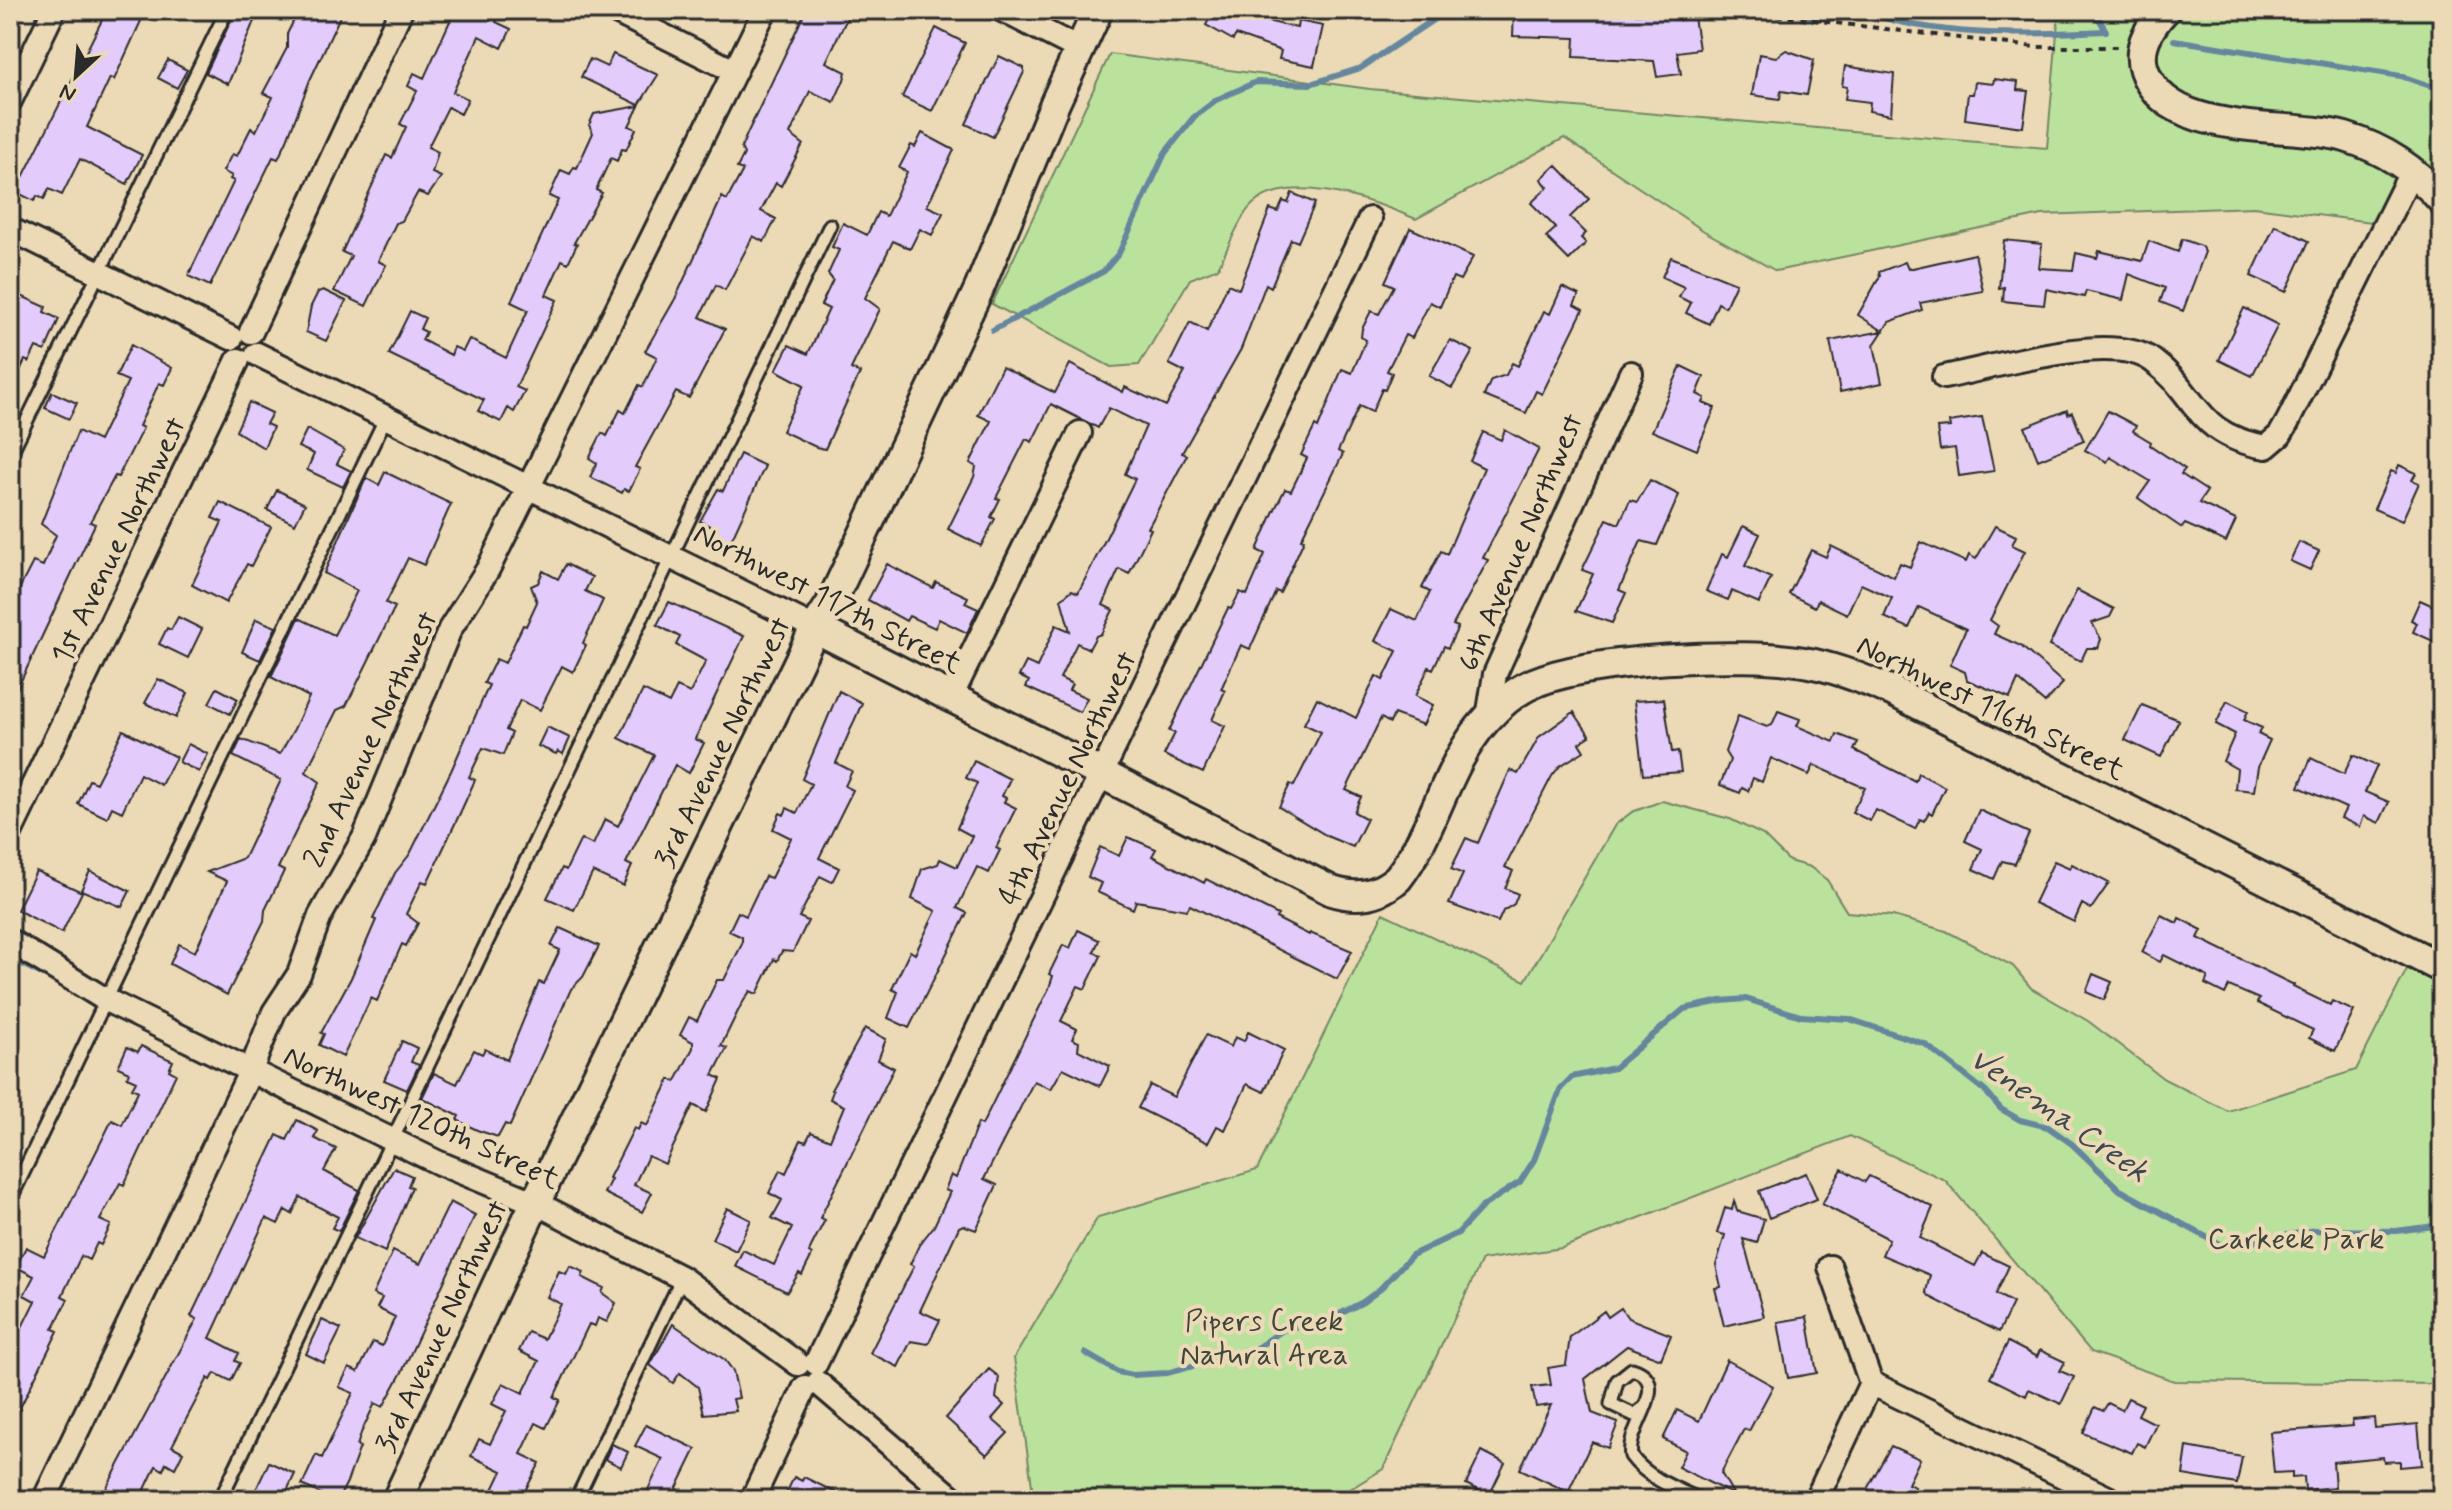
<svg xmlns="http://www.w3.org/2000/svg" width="2452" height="1510" viewBox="0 0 2452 1510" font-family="Mynerve,sans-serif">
<rect width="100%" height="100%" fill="#ecdab7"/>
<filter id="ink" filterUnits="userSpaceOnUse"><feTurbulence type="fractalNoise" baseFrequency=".0125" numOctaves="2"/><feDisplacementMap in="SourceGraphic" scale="16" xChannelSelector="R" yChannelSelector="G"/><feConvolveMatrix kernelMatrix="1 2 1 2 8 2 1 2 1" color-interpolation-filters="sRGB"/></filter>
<g filter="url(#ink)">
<path fill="#bbe29d" stroke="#738664" stroke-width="2" d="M2059,10H2442V200L2412,171L2387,224L2254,207L2042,215L1776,271L1704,231L1564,138L1416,219C1374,201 1279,166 1246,212C1235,229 1227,250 1218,268L1190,279L1139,365L1111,367L992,304L1110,54L1370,89L2047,148Z
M1662,801L1730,819L1763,835L1789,861L1810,867L1827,880L1847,912L1893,916L1946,931L2013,966L2031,988L2088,1021L2164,1079L2228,1111L2356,1070L2410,963L2442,979V1384L2174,1381L2091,1352L1945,1180L1850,1136L1562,1248L1482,1260L1383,1469L1332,1500H1034L1014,1358L1098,1217L1257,1170L1383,913L1525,981L1615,825L1632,812Z"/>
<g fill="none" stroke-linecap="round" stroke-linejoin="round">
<path stroke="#65869d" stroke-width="6" d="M1778,10L1820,18L1830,10
M1857,10C1937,38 2023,35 2106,31L2094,10
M2174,40L2401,76L2442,90
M993,330L1104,271L1119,253L1165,153L1194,117L1216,100L1256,82L1310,84L1361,68L1448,10
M10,958L50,978
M479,1191L508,1205
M1085,1353L1118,1372L1133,1375L1167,1373L1255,1349L1283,1330L1334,1317L1363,1302L1379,1290L1412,1255L1458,1233L1483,1206L1520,1182L1534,1160L1561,1088L1572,1077L1614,1068L1684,1009L1721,1001L1746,999L1801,1016L1849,1019L1925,1044L1985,1091L2001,1109L2020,1120L2048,1127L2072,1144L2120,1190L2219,1244L2236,1245L2315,1230L2396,1231L2442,1225"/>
</g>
<path fill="#e3cbfb" stroke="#2b2b2b" stroke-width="2" d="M107,10H146L114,80L110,78L87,127L142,155L127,184L80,159L62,195L49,189L44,199L37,196L34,201L18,193L20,183Z
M299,10H343L310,80L287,140L278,159L273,157L210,286L188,276L234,181L230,179L232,176L223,171L232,154L237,156L251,128L256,131L273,97L263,93L287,48V34Z
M455,10H490L488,14L497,19L496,22L511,29L502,48L479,36L453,92L468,99L461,114L448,107L428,147L438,152L432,173L441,177L428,196L418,192L402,221L396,223L378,261L386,265L366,306L334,291L351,256L342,252L386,155L392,158L406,127L400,124L417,91L408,86L414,73L424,78Z
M806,10H851L826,62L846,72L844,80L834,102L810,91L790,134L803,144L781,186L776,183L761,211L776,219L764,242L753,236L725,290L716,285L700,317L725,329L689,398L676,392L635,467L640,469L629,491L624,489L622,493L590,477L597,463L589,458L602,433L607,436L620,410L625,413L639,385L643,387L657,357L645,351L675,299L722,197L727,200L743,170L737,168L744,154L741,148L747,134Z
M1214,10H1263L1258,19L1297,28L1298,21L1323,26L1314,66L1279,59L1281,51L1236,35L1233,40L1206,25Z
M1514,10L1604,13L1636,10V14L1677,10L1679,20L1694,17L1699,49L1677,52L1681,74L1657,77L1654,61L1574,57L1575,38L1513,36Z
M235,12L254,21L228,84L206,73Z
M936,28L965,43L932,111L902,97Z
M1786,50L1814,60L1807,95L1781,91L1780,99L1752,95L1759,54L1776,57Z
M613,54L658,75L639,105L581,77L590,59L607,67Z
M999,56L1024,68V72L993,137L966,124Z
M168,60L187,70L177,88L158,78Z
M1845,66L1894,74L1891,115L1869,111L1870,102L1845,99L1847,87L1842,86Z
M1994,79L2018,82L2017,90L2028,91L2023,127L1965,119L1968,94H1973L1975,82L1993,84Z
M639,106L629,126L636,129L626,150L622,149L617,161L611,158L596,190L602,193L574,243L577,244L568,263L562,260L546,295L557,300L516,387L525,391L514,412L508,408L501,422L478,411L484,400L389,354L410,311L425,318L420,329L426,332L422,340L451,355L454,347L463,351L469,339L506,358L528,310L511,302L558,200L549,196L561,170L570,174L574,167L577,168L593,133L589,125L594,114Z
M922,133L954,150L927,206L943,213L932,235L920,229L910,249L893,241L865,298L880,309L851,369L860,373L825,449L816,447L782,431L804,385L776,370L789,345L808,354L829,309L821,305L833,280L828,274L839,250L832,247L843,223L867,235L878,212L886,216L907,172L899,168L911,145L915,147Z
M1556,165L1589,199L1570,217L1586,233L1581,238L1586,243L1569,260L1546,237L1556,228L1531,203L1548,187L1541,179Z
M1292,193L1315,203L1298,242L1291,239L1271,287L1266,284L1241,349L1182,453L1187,455L1148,528L1151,529L1129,574L1119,569L1103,605L1113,610L1101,634L1096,636L1089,649L1077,643L1060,678L1072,684L1069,690L1087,698L1080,712L1026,687L1029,681L1019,676L1026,662L1037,667L1056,625L1070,631L1061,599L1072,590L1078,593L1103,544L1135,479L1125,474L1146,426L1109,408L1098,428L1051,404L1032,442L1026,439L996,498L1000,499L991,517L995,519L981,546L948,529L974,477L976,467L970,463L991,421L978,415L1002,367L1055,393L1070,364L1123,392L1125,387L1166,406L1185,372L1169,364L1190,322L1207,331L1228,284L1239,289L1270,209L1278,212L1283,201L1288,203Z
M2275,225L2309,241L2286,292L2251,276Z
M1410,228L1473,257L1460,280L1453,277L1440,307L1430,302L1412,338L1405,335L1387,371L1392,373L1385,390L1382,389L1372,412L1359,406L1338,451L1343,454L1301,539L1304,540L1280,593L1276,591L1250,649L1241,645L1221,689L1225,691L1212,720L1225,726L1203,773L1164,755L1175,733L1169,731L1228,608L1231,609L1240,592L1247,595L1265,554L1257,550L1273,513L1285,489L1291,491L1307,458L1301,455L1315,426L1318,428L1342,369L1352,373L1366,340L1361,337L1362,329L1371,311L1379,314L1394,286L1385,282Z
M2182,239L2201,246L2205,252L2183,311L2160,302L2165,288L2129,274L2123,300L2086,291L2084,297L2046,289L2044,305L2003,301L2004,287L1999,288L2004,240L2042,244L2039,268L2073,270L2076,253L2097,258L2099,251L2142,261L2149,241L2178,252Z
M1975,254L1983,291L1920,303L1922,310L1889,322L1874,345L1882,383L1840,392L1830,341L1883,331L1858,315L1880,276L1879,272L1905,262L1908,269Z
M1671,257L1736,283L1725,307L1718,303L1709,324L1686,313L1691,303L1679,297L1684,287L1662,277Z
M1562,287L1579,295L1574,305L1583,310L1542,394L1536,391L1526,413L1484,396L1491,380L1506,375L1512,363L1518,366L1544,311L1550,314Z
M323,290L346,301L326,341L306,332L311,306L318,292Z
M10,291L46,307L44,312L59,319L45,351L36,347L29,362L25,360L10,392Z
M2244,308L2278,325L2252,376L2219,360Z
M1450,340L1473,351L1452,388L1429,376Z
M131,345L172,368L164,385L159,383L139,426L143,428L118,477L115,476L90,522L95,524L10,704V607L33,562L43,566L56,535L41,524L78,431L99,441L128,381L116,376Z
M1681,366L1704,377L1697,394L1705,398L1703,403L1715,408L1697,450L1652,431Z
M52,392L77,403L69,419L45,408Z
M249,402L272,413L266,424L273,427L264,448L236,431Z
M2067,410L2068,414L2072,412L2084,441L2038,460L2025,427Z
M2108,411L2136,426L2133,431L2151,442L2150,445L2185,469L2181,474L2207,491L2199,503L2236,520L2226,542L2185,524L2182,528L2138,498L2150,481L2110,457L2107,462L2085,450Z
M1982,417L1994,471L1959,476L1955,448L1940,450L1937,428L1950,427L1949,422Z
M307,429L344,450L337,464L351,471L343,487L307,470L314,454L298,447Z
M1505,430L1539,449L1483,558L1488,560L1453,625L1458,627L1448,648L1444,646L1433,669L1429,667L1415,696L1433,705L1423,725L1394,714L1390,723L1381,718L1346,790L1361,797L1354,812L1367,819L1353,847L1329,837L1279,807L1290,784L1294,786L1321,732L1304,724L1317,698L1356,718L1376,676L1383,680L1397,651L1375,641L1391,609L1417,621L1430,592L1422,588L1441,551L1447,554L1484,468L1470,461L1483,432L1501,440Z
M740,454L765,466L729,545L713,537L717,530L700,521L718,489L723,491Z
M2399,465L2416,473L2412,480L2419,483L2402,521L2374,509L2391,471L2396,473Z
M385,472L451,504L424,565L408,558L386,603L395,607L346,706L337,710L306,772L320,782L278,868L284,871L265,910L264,921L227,995L170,964L179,944L195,952L227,881L207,872L244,858L281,780L233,756L241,739L280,754L294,729L309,697L271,677L299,618L334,635L357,591L324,573L366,478L379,485Z
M1650,480L1679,495L1657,545L1641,541L1619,590L1626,593L1612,623L1576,611L1593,574L1582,570L1607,519L1619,524L1630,500L1637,502Z
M277,490L305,504L295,524L267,510Z
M220,502L271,527L251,566L247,564L226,603L192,585L222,522L212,518Z
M1743,526L1760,534L1745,566L1771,578L1759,603L1732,591L1728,600L1706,591L1722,554L1728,557Z
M1995,526L2016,536L2012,545L2025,551L1990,620L1998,626L1994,634L2021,646L2063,683L2045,703L2018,680L2010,698L1967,680L1965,672L1950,665L1966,629L1919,607L1909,628L1884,617L1892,598L1861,584L1847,614L1818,600L1815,607L1789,594L1811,550L1826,557L1831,546L1894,577L1900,563L1910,567L1921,542L1966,562L1969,555L1976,559Z
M2299,542L2319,551L2310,570L2290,561Z
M566,564L592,577L585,591L603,600L583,643L586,645L573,672L562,666L540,710L520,700L506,730L512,733L503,755L483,748L469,777L475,780L461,811L427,883L422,881L406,914L418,923L406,946L402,944L377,1001L371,998L343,1057L319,1045L324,1034L321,1033L351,978L376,920L373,919L395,873L410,854L451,771L489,685L484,683L496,659L505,663L523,625L526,626L537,602L531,586L538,583L543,571L558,579Z
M887,564L933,588L936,582L968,597L965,603L978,609L967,633L939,619L935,628L909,616L906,621L868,600Z
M2077,590L2114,609L2110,617L2092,623L2101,639L2098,648H2087L2081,661L2049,646Z
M2420,600L2442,610V645L2413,632L2417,623L2411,620Z
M669,602L744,636L695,739L704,743L689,773L675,765L626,863L632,866L623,886L593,872L574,910L547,898L562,868L566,870L581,839L593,845L605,819L618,826L654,755L619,738L643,690L669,703L677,687L690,693L706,661L676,645L680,637L657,625Z
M178,617L202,629L188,658L159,644L167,628L171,630Z
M256,619L276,627L260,660L242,652Z
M158,679L188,693L176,718L145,703Z
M217,688L238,699L230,714L209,703Z
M839,691L862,703L836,763L852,771L845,786L853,790L819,858L839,868L832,882L820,876L799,917L808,921L793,952L782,951L777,961L774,959L757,994L750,991L740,1007L721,1046L727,1048L713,1075L721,1079L706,1112L693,1105L665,1164L648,1156L634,1185L652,1193L642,1212L604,1193L611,1179L609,1178L634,1128L638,1130L641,1123L647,1126L670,1079L675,1082L678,1077L693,1048V1042L680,1035L689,1017L697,1021L717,980H724L742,944V937L729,931L738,912L746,916L765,876L771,878L791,838L773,829L780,813L784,815L787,808L797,813L811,784L802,779Z
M1664,699L1672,752L1678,751L1681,772L1643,775L1634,701Z
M2227,701L2248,711L2244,720L2262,728L2258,734L2270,740L2258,767L2254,791L2235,789L2237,769L2223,761L2235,734L2216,724Z
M2142,705L2179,720L2161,757L2125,740Z
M1778,711L1800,719L1797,726L1834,742L1837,734L1858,742L1854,750L1915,781L1918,773L1945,787L1932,814L1929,812L1924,821L1920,819L1915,829L1876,810L1870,821L1852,812L1865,788L1814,765L1809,775L1771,758L1762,782L1753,778L1748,791L1742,788L1740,793L1720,785L1730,760L1725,752L1738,716L1767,727L1772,725Z
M1574,712L1590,736L1579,743L1584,751L1560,766L1552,776L1505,867L1513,871L1505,888L1518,894L1514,904L1503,911L1498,922L1449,904L1463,874L1451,869L1466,838L1478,843L1510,770L1518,774L1539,737Z
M547,727L570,738L563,754L558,751L556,754L538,746Z
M123,730L176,757L161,785L140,774L122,812L112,807L107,818L78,804L89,780L96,783Z
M188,744L208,754L199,772L179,762Z
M2353,755L2377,766L2365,792L2389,802L2379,823L2364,816L2360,827L2341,818L2346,808L2299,787L2311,758L2344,774Z
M974,761L1010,779L1002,796L1006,798L1004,802L1016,808L996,848L1000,850L989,873L977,867L957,908L967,913L909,1028L888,1018L898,992L892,989L910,951L915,954L936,911L912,899L922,869L938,864L940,859L957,867L972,836L957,828L977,783L966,778Z
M1979,810L2029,833L2015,864L2002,861L1994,879L1973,869L1982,849L1965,841Z
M1128,837L1156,849L1152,856L1204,883L1206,879L1278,915L1276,918L1309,935L1310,933L1352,951L1337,979L1190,905L1187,910L1136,901L1133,909L1097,892L1101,883L1088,877L1100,847L1119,856Z
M2054,861L2070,868L2072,864L2109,883L2091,909L2082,904L2074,922L2034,903Z
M36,871L82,892L62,933L17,910Z
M90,871L130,891L122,907L81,890Z
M2161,915L2177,923L2179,918L2202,930L2198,938L2294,985L2293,987L2330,1005L2332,1001L2354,1011L2335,1051L2309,1038L2313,1030L2257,1003L2259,999L2229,986L2225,994L2205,984L2208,977L2164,955L2160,962L2142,952Z
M560,928L599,946L583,977L571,989L510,1126L505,1124L498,1137L477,1130L457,1120L459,1116L422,1098L434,1073L457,1084L474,1050L482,1054L485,1049L507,1060L539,982L544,984L560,950L551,946Z
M1078,930L1099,940L1094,952L1101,956L1085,989L1078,986L1061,1021L1077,1029L1072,1039L1079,1042L1078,1050L1110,1066L1100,1086L1063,1068L1051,1089L1034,1081L984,1179L997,1185L976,1230L963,1225L959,1227L920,1311L940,1320L928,1344L911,1341L898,1367L870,1353L914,1266L910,1264L919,1245L934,1226L950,1192L945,1190L951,1175L956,1178L978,1123L982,1125L1049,988L1053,976L1049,974L1063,945L1070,948Z
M2093,974L2112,982L2104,1000L2086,992Z
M865,1028L886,1039L878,1060L894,1068L820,1218L825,1220L811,1247L809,1253L812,1255L802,1275L799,1273L787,1292L735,1266L743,1250L774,1265L792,1228L772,1218L782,1200L769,1193L780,1170L786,1173L801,1140L806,1142L811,1132L830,1140L844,1106L830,1099L833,1091L831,1090Z
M1248,1032L1284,1050L1264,1092L1247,1084L1225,1130L1217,1126L1208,1143L1138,1108L1150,1085L1174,1097L1206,1035L1231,1047L1235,1037L1244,1041Z
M402,1041L417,1048L411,1062L419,1065L407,1090L384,1080Z
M141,1046L173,1061L169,1070L176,1074L124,1185L120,1183L100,1220L111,1225L101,1245L97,1243L89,1260L81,1256L62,1296L68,1299L53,1329L58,1331L10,1428V1351L35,1301L24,1295L34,1276L16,1267L26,1247L44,1256L112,1120L122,1125L138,1091L132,1088L136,1081L127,1077L129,1072L118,1067L127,1047L138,1052Z
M297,1120L318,1131L314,1138L336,1149L324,1171L359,1190L339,1231L332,1228L338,1217L300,1197L292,1214L285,1210L278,1224L266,1218L210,1338L239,1353L235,1361L240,1363L231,1381L215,1373L211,1380L208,1378L172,1446L183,1452L175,1468L166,1463L163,1470L156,1466L140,1500H100L197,1319L191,1316L277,1135L287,1140Z
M394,1168L412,1176L408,1186L412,1187L385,1252L355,1238Z
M1842,1169L1865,1182L1869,1176L1933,1207L1920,1238L1975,1266L1982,1253L2009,1266L1996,1294L2013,1303L1999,1332L1930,1297L1926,1292L1930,1275L1882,1255L1889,1239L1822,1204Z
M1806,1173L1817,1199L1769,1218L1759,1191Z
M1734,1201L1737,1211L1764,1219L1757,1243L1743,1239L1764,1317L1724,1326L1715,1288L1721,1287L1716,1265L1725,1235L1717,1233L1725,1208L1732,1210Z
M450,1202L475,1215L402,1372L383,1407L375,1403L361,1433L357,1446L360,1447L347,1482L338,1500H333L302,1485L316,1455L322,1458L353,1393L339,1387L349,1368L358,1372L373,1342L382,1346L395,1317L377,1308L382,1298L373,1294L393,1251L420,1264Z
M727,1208L751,1220L736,1251L712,1239Z
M570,1266L584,1272L582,1277L604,1288L602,1293L616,1303L607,1322L598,1318L595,1326L589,1324L554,1397L560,1400L546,1428L536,1423L521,1454L540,1463L520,1500H488L502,1471L471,1456L479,1439L490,1444L506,1411L492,1404L503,1383L523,1393L539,1361L519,1351L528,1332L544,1339L561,1304L547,1297L559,1271L566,1274Z
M1621,1308L1628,1318L1671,1335L1661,1359L1627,1346L1585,1379L1592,1413L1618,1423L1608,1448L1592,1442L1568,1492L1520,1469L1551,1405L1536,1407L1532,1387L1551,1385L1548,1368L1566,1365L1570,1337L1604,1311L1608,1317Z
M1807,1317L1817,1373L1788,1378L1778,1322Z
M322,1320L341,1329L324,1363L306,1354Z
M673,1324L725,1360L733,1371L739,1398L733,1399L736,1411L704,1414L698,1387L680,1373L673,1383L650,1365Z
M2008,1342L2037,1357L2040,1350L2065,1362L2060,1371L2074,1377L2061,1404L2029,1389L2026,1396L1990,1378Z
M1727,1360L1773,1386L1749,1431L1744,1429L1721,1473L1734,1495L1678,1467L1686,1451L1663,1439L1677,1410L1699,1421Z
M989,1369L999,1377L996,1398L1004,1405L992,1419L1008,1433L987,1455L946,1418Z
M2128,1398L2143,1405L2138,1415L2156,1424L2145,1447L2137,1443L2132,1453L2083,1433L2095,1407L2103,1411L2108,1403L2122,1410Z
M2374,1418L2375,1428L2418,1424L2422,1465L2400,1467V1461L2384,1462L2383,1457L2333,1462L2335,1487L2305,1490L2304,1477L2292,1478V1472L2274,1473L2270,1432L2353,1426L2352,1420Z
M646,1425L696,1449L671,1500H643L663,1459L635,1446Z
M612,1444L628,1452L621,1467L605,1459Z
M1891,1446L1920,1459L1908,1484L1915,1487L1909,1500H1867L1871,1491L1867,1489Z
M2187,1447L2242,1457L2237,1484L2183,1475Z
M1482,1451L1505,1463L1489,1496L1466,1484Z
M269,1462L295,1474L284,1497L274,1492L270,1500H251Z
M794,1477L802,1481L804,1477L851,1500H783Z"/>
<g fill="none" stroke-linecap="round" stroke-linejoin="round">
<g stroke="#2b2b2b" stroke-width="17">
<path id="service" d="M10,455L227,10
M10,1200L386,417
M1645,1407L1634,1415L1611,1404L1617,1381L1632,1369C1675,1382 1625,1427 1631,1456C1647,1478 1676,1489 1701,1500
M220,1500L830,225
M576,1500L682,1278"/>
</g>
<g stroke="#2b2b2b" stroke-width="28">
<path id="minor" d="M612,10L734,71
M1002,10L1079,49
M10,101L54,10
M10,229L231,338
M251,332L401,10
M257,354L815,628
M1944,377C1993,368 2112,330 2153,361C2200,396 2194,435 2266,447L2280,435L2288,421L2412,170
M951,697L1080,433
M1488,718L1495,674L1631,373
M10,833L238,360
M10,941L106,1000L439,1163L536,1203L682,1278L798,1364
M816,1363L1370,219
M818,1383L955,1500
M1871,1383L2112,1500
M44,1500L251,1070L274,1012L299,974L320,916L364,838L450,629L488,569L765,10
M752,1500L805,1387
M1816,1500L1871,1383L1830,1267"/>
</g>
<g stroke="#2b2b2b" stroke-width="34">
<path id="tertiary" d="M2165,10C2150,26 2136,47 2144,70C2168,140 2289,121 2345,137C2385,149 2414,169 2442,200
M815,628L1332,891C1357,899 1378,896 1398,878C1435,830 1445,766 1486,720C1500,704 1515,691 1534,683C1589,659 1743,651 1804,662C1834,667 1862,679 1890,690L2442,968
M397,1500L528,1218L815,628L830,605L979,289L1055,103L1098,10"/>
</g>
<path stroke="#2b2b2b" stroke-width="4" stroke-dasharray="6 6" stroke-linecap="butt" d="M1729,10L2034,47H2120"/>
<use href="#service" stroke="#ecdab7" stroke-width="11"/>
<use href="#minor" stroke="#ecdab7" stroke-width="22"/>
<use href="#tertiary" stroke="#ecdab7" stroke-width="28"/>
</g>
</g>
<g text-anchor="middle" stroke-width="8" stroke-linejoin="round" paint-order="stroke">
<g font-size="30" fill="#2b2b2b" stroke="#ecdab7">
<text transform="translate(118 540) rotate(-64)" y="10">1st Avenue Northwest</text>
<text transform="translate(1520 542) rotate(-67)" y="10">6th Avenue Northwest</text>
<text transform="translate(828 598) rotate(27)" y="10">Northwest 117th Street</text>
<text transform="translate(1991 707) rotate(26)" y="10">Northwest 116th Street</text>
<text transform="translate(370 739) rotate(-65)" y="10">2nd Avenue Northwest</text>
<text transform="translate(722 742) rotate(-64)" y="10">3rd Avenue Northwest</text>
<text transform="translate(1067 778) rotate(-64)" y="10">4th Avenue Northwest</text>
<text transform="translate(422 1117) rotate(25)" y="10">Northwest 120th Street</text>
<text transform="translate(441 1326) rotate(-65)" y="10">3rd Avenue Northwest</text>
</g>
<g font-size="30" fill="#41463c" stroke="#ecdab7">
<text x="2296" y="1248">Carkeek Park</text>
<text x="1264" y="1330">Pipers Creek<tspan x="1264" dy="34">Natural Area</tspan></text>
</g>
<g font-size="32" font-style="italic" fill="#3e4951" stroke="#ecdab7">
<text transform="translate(2060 1114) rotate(35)" y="11">Venema Creek</text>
</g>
</g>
<rect width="2452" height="1510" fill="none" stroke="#ecdab7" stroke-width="40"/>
<rect x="20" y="20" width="2412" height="1470" fill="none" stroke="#2b2b2b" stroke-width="3" filter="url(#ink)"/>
<g transform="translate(76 76) rotate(206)" stroke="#ecdab7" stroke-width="6" paint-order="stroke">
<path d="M0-6L14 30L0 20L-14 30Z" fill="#2b2b2b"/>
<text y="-12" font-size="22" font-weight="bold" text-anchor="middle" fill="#2b2b2b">N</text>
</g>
</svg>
